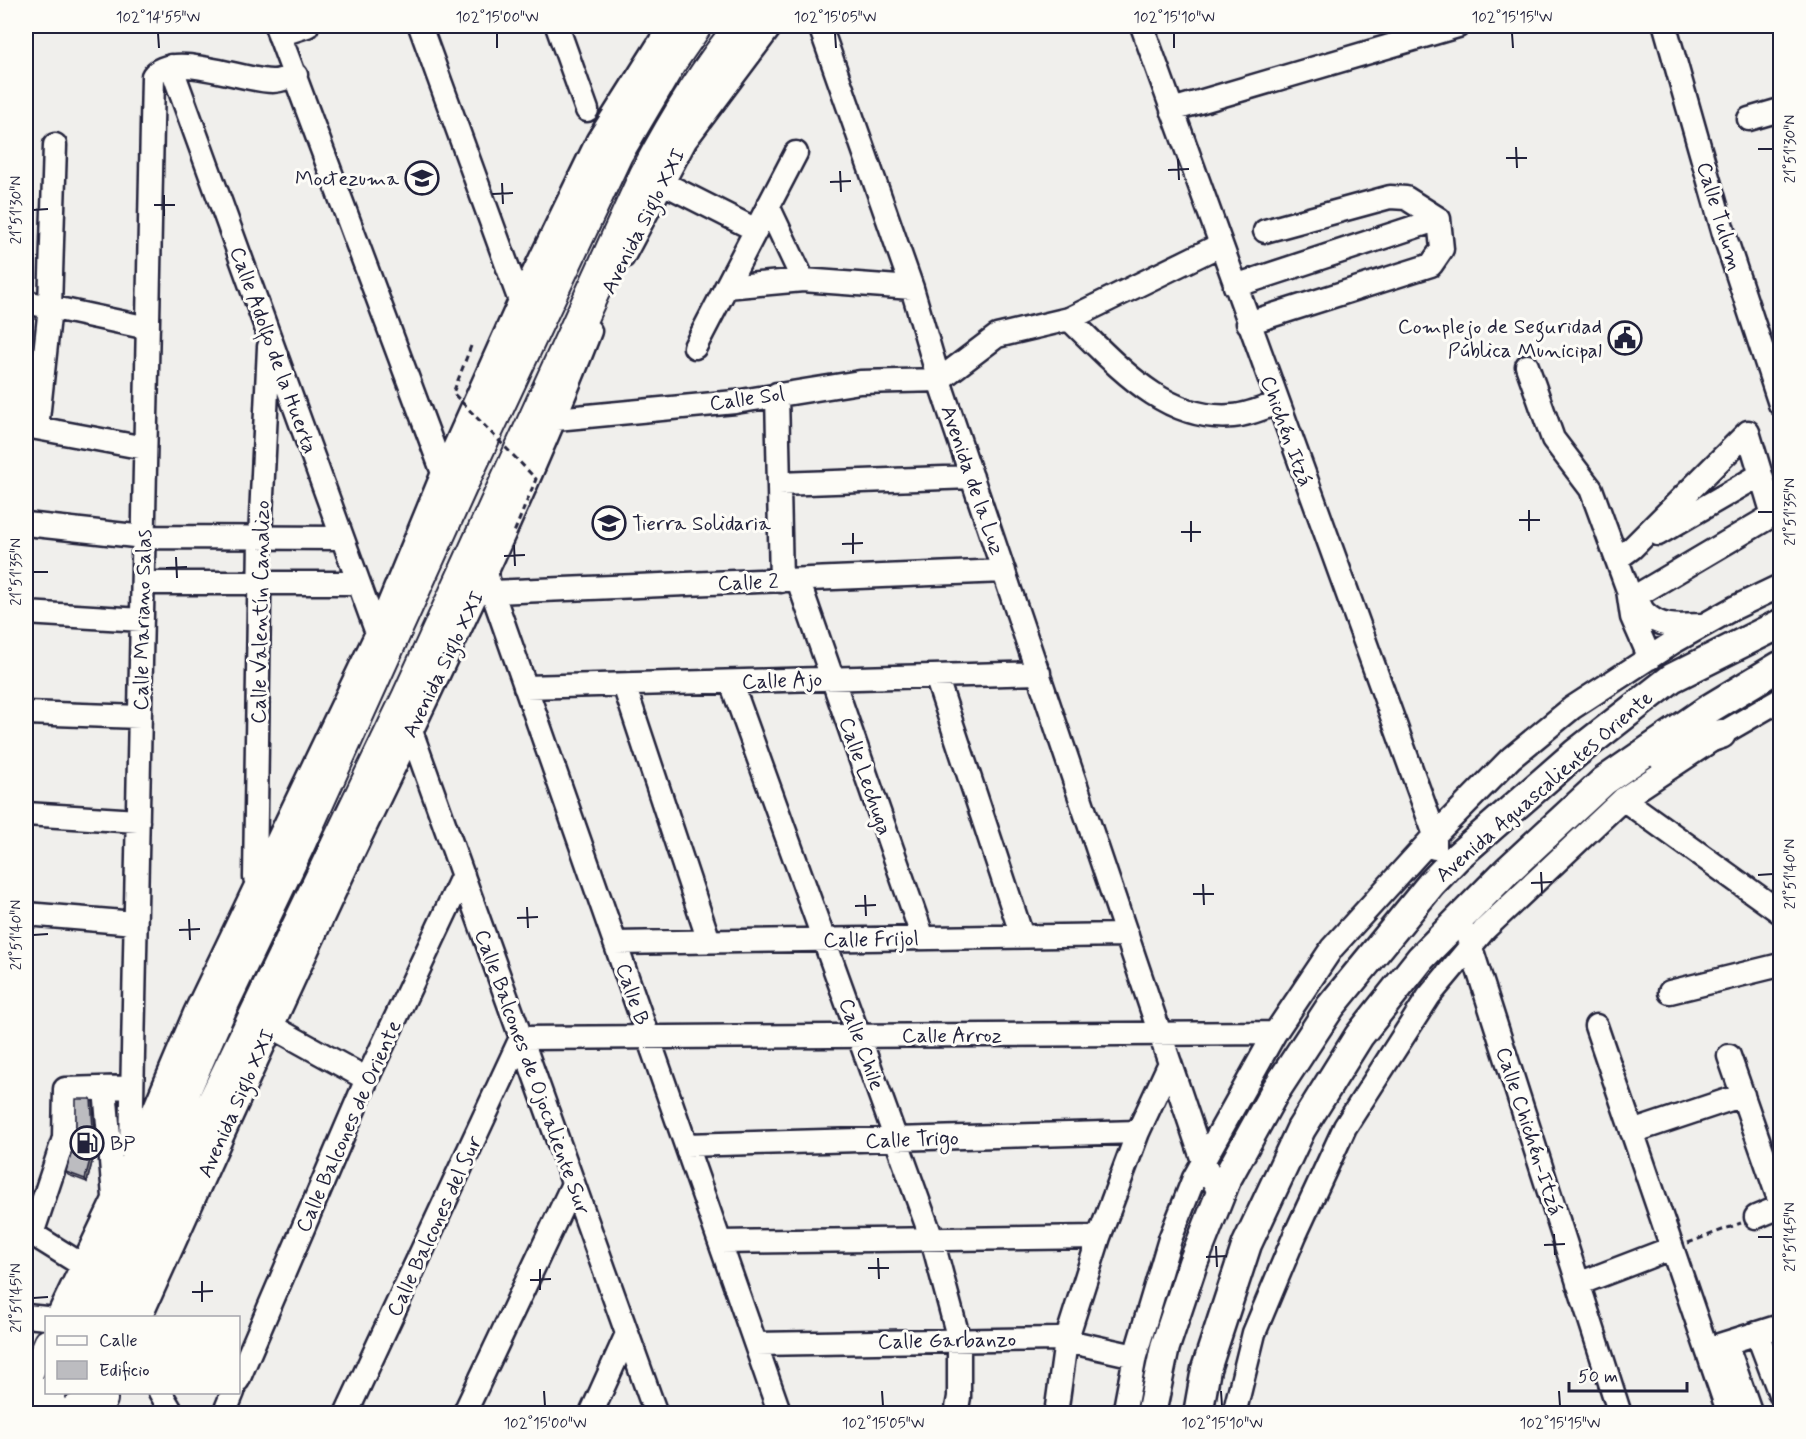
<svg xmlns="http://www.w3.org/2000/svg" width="1806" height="1439" viewBox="0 0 1806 1439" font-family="Mynerve,sans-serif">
<rect width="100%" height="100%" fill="#f0efec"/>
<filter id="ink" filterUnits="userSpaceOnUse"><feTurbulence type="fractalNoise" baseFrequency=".0167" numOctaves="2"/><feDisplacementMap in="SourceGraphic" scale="12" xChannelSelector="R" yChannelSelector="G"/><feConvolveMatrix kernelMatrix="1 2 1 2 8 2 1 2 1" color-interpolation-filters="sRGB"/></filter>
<g filter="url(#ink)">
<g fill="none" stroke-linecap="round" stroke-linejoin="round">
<g stroke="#22223b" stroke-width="27">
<path id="minor" d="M276,26L443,473L449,477
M420,26L520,301
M557,26L587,110
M820,26L912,288L939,380L1203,1161L1220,1194
M1142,26L1435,835V848
M1665,26L1724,234L1780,404
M279,35L307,26
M171,66L377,633
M1172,110L1458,26
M1749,119L1780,110
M663,183L756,230
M768,206L803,280
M1265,231L1390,197L1406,198L1439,219
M623,257L685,141L771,26
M1235,286L1439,219L1442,249L1431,265L1248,323
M726,287L803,280L912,288
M26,302L148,328
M1069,319C1115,363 1164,422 1233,416C1248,415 1264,408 1277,403
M695,347L796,153
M1527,366L1553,439L1591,489L1628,590L1632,617L1650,658
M777,394L781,581
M556,419L735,402L860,382L939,380L997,336L1069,319L1220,245
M26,426L145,448
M37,428L50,307L55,145
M779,484L972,477
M26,524L144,537L342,538
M1658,534L1760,475
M1617,559L1632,548L1748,432L1773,515L1636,596
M486,574L780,1414
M798,580L923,938
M143,583H358
M492,592L1004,571
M1632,593C1639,598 1639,607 1645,613C1661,629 1680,626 1701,625
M26,613L142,620
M936,676L1022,936
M731,682L932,1239L959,1340V1397L956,1414
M624,685L709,941
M525,687L1039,673
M26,713L140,717
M411,731L656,1414
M1623,799L1780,912
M26,814L138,821
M255,878L260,538L269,347
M26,914L135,923
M1467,935L1620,1414
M615,943L1127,935
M1670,992L1780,965
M271,1026L367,1079
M1596,1026L1729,1414
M1729,1056L1780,1202
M105,1088L114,1197
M1632,1132L1743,1095
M686,1145L1138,1132
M131,1150L153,76C171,50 246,82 273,81C280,81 289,77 296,75
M1756,1217L1780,1207
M26,1230L82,1265L88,1277
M32,1234L64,1138L65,1089L132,1087
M720,1242L1099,1237
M1578,1284L1672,1248
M26,1316L46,1318
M57,1318L131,1164L195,1013L377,633L443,473L520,301L598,140L670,26
M140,1318C212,1158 283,999 358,842C439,673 522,505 590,331
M1757,1333L1780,1394
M1726,1343L1751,1414
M756,1344L1058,1339L1135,1356
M1707,1349L1780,1326
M238,1380L367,1079L463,875
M26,1387L46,1341
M160,1392L173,1414
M224,1414L233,1392
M346,1414L521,1038L1275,1033
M464,1414L573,1184
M591,1414L627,1334
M1056,1414L1066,1341L1099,1237L1138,1132L1170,1063
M1124,1414L1135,1356L1170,1239L1194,1178L1275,1033L1332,948L1435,835L1511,758L1572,708L1672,643L1734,608L1780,586
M1234,1414L1254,1333L1295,1235L1345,1127L1429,996L1485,929L1623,799L1721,734L1780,700"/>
</g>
<g stroke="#22223b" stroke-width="33">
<path id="major" d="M1659,754L1721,734
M1151,1414L1165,1347L1193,1263L1226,1180L1274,1093L1331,1006L1431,884L1457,857L1576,753L1672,678L1780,624
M1198,1414L1206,1369L1247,1244L1301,1129L1359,1036L1421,958L1507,871L1604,781L1707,710L1780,666"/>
</g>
<g stroke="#22223b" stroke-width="36">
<path id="highway" d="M84,1318L223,1002L299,843L461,485L616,154L670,62L695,26
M115,1318L167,1200L408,698L646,175C674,122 704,72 742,26
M74,1412L101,1399
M40,1414L50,1392"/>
</g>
<path stroke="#22223b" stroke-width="3" stroke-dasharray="6 4.5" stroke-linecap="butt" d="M1688,1243L1741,1223"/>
<use href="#minor" stroke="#fdfcf7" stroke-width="22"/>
<use href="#major" stroke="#fdfcf7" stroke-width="28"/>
<use href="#highway" stroke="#fdfcf7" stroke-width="32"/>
<path stroke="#22223b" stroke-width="3" stroke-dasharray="6 4.5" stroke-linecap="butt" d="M471,346L453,393L536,479L513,535"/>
</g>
<path fill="#a2a2a5" stroke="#22223b" stroke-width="1.5" d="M93,1102L96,1147L87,1182L68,1175L66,1172L76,1137Z"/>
<path fill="#848486" stroke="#22223b" stroke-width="1.5" d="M91,1099L93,1102L96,1147L87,1182L85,1179Z"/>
<path fill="#bcbcc0" stroke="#22223b" stroke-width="1.5" d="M76,1099H91L94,1144L85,1179L66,1172L76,1137Z"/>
</g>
<path fill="none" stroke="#22223b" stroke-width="2" d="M158,33L159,48M497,33V48M835,33L836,48M1174,33V48M1512,33L1513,48M1516,147L1517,168M1758,149H1773M1506,158H1527M1178,159L1179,180M1168,170L1189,169M840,171L841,192M830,182L851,181M502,183L503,204M492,194L513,193M164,195V216M154,205H175M33,210L48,209M1529,510V531M1758,512H1773M1519,520H1540M1191,521V542M1181,532H1201M853,533V554M842,544L863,543M514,545L515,566M504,556L525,555M176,557L177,578M166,568L187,567M33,572H48M1541,872L1542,893M1758,875L1773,874M1531,883L1552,882M1203,884L1204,905M1193,894H1214M865,895L866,916M855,906L876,905M527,907L528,928M517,918L538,917M189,919L190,940M179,930L200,929M33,935L48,934M1554,1234L1555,1255M1758,1237H1773M1544,1245L1565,1244M1216,1246L1217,1267M1206,1257L1227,1256M878,1258L879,1279M868,1268H889M540,1269V1290M530,1280L551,1279M202,1281V1302M192,1292L213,1291M33,1298L48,1297M544,1391L545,1406M882,1391L883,1406M1221,1391L1222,1406M1559,1391L1560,1406"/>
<defs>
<g id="school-ring" transform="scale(1.725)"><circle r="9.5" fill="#fdfcf7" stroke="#22223b" stroke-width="1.5"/><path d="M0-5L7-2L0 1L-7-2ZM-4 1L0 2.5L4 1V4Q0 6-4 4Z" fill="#22223b"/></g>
<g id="civic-ring" transform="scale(1.725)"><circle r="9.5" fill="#fdfcf7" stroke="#22223b" stroke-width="1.5"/><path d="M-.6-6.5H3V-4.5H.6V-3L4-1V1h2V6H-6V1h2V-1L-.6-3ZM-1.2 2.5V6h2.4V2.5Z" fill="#22223b"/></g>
<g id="fuel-ring" transform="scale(1.725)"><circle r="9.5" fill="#fdfcf7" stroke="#22223b" stroke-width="1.5"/><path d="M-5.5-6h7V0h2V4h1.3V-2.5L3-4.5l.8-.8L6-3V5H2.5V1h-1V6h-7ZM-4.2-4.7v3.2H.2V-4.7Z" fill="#22223b"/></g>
</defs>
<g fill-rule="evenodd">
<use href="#school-ring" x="422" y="178"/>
<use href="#civic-ring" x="1625" y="338"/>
<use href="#school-ring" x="609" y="523"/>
<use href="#fuel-ring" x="87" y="1143"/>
</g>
<g text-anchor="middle" stroke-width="6" stroke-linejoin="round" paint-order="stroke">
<g font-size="21" fill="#22223b" stroke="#fdfcf7" text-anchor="end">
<text x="399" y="185">Moctezuma</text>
<text x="1602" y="333">Complejo de Seguridad<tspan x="1602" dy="24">Pública Municipal</tspan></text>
<text x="632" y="530" text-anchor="start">Tierra Solidaria</text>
<text x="110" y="1150" text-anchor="start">BP</text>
</g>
<g font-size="21" fill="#22223b" stroke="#fdfcf7">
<text transform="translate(1720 216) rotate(73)" y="7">Calle Tulum</text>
<text transform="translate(643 221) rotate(-63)" y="7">Avenida Siglo XXI</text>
<text transform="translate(274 350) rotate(70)" y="7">Calle Adolfo de la Huerta</text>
<text transform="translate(747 398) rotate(-8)" y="7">Calle Sol</text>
<text transform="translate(1287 431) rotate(70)" y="7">Chichén Itzá</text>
<text transform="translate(973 480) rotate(71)" y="7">Avenida de la Luz</text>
<text transform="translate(748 582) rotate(-2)" y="7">Calle 2</text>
<text transform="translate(260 612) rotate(-89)" y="7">Calle Valentín Canalizo</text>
<text transform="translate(142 620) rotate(-89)" y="7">Calle Mariano Salas</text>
<text transform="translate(443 664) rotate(-64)" y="7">Avenida Siglo XXI</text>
<text transform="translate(782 680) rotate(-2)" y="7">Calle Ajo</text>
<text transform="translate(866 776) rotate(71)" y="7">Calle Lechuga</text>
<text transform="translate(1544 786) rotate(-41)" y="7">Avenida Aguascalientes Oriente</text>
<text transform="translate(871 939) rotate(-1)" y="7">Calle Frijol</text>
<text transform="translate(633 994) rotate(71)" y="7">Calle B</text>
<text x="952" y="1042">Calle Arroz</text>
<text transform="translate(862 1044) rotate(70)" y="7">Calle Chile</text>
<text transform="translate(533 1072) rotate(70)" y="7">Calle Balcones de Ojocaliente Sur</text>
<text transform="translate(236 1103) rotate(-66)" y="7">Avenida Siglo XXI</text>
<text transform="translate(348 1126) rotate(-66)" y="7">Calle Balcones de Oriente</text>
<text transform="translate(1530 1131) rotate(72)" y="7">Calle Chichén-Itzá</text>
<text transform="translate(912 1139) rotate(-2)" y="7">Calle Trigo</text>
<text transform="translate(434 1226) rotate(-65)" y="7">Calle Balcones del Sur</text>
<text transform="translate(947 1340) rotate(-1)" y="7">Calle Garbanzo</text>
</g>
</g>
<rect width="1806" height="1439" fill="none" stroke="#fdfcf7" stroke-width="66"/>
<rect x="45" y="1316" width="195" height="78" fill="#fdfcf7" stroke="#a5a5ac" stroke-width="1.5"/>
<rect x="57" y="1336" width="30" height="9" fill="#fdfcf7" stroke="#a5a5ac" stroke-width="1.5"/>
<text x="99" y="1346" font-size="18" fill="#22223b">Calle</text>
<rect x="57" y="1361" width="30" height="18" fill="#bcbcc0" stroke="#a5a5ac" stroke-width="1.5"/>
<text x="99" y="1376" font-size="18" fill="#22223b">Edificio</text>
<path d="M1569 1382v9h118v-9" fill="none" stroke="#22223b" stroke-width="3"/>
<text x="1578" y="1382" font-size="18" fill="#22223b" stroke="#fdfcf7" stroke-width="4.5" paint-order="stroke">50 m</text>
<rect x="33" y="33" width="1740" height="1373" fill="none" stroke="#22223b" stroke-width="2"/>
<g font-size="15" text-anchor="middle" fill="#22223b">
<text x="158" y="22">102°14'55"W</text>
<text x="497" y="22">102°15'00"W</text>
<text x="835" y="22">102°15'05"W</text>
<text x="1174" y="22">102°15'10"W</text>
<text x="1512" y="22">102°15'15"W</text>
<text transform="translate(1790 149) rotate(-90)" y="5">21°51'30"N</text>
<text transform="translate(16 210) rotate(-90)" y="5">21°51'30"N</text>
<text transform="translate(1790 512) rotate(-90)" y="5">21°51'35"N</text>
<text transform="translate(16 572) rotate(-90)" y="5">21°51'35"N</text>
<text transform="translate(1790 874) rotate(-90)" y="5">21°51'40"N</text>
<text transform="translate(16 935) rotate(-90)" y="5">21°51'40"N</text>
<text transform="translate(1790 1237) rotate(-90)" y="5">21°51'45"N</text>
<text transform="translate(16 1298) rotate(-90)" y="5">21°51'45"N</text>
<text x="545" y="1428">102°15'00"W</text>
<text x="883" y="1428">102°15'05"W</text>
<text x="1222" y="1428">102°15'10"W</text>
<text x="1560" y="1428">102°15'15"W</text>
</g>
</svg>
